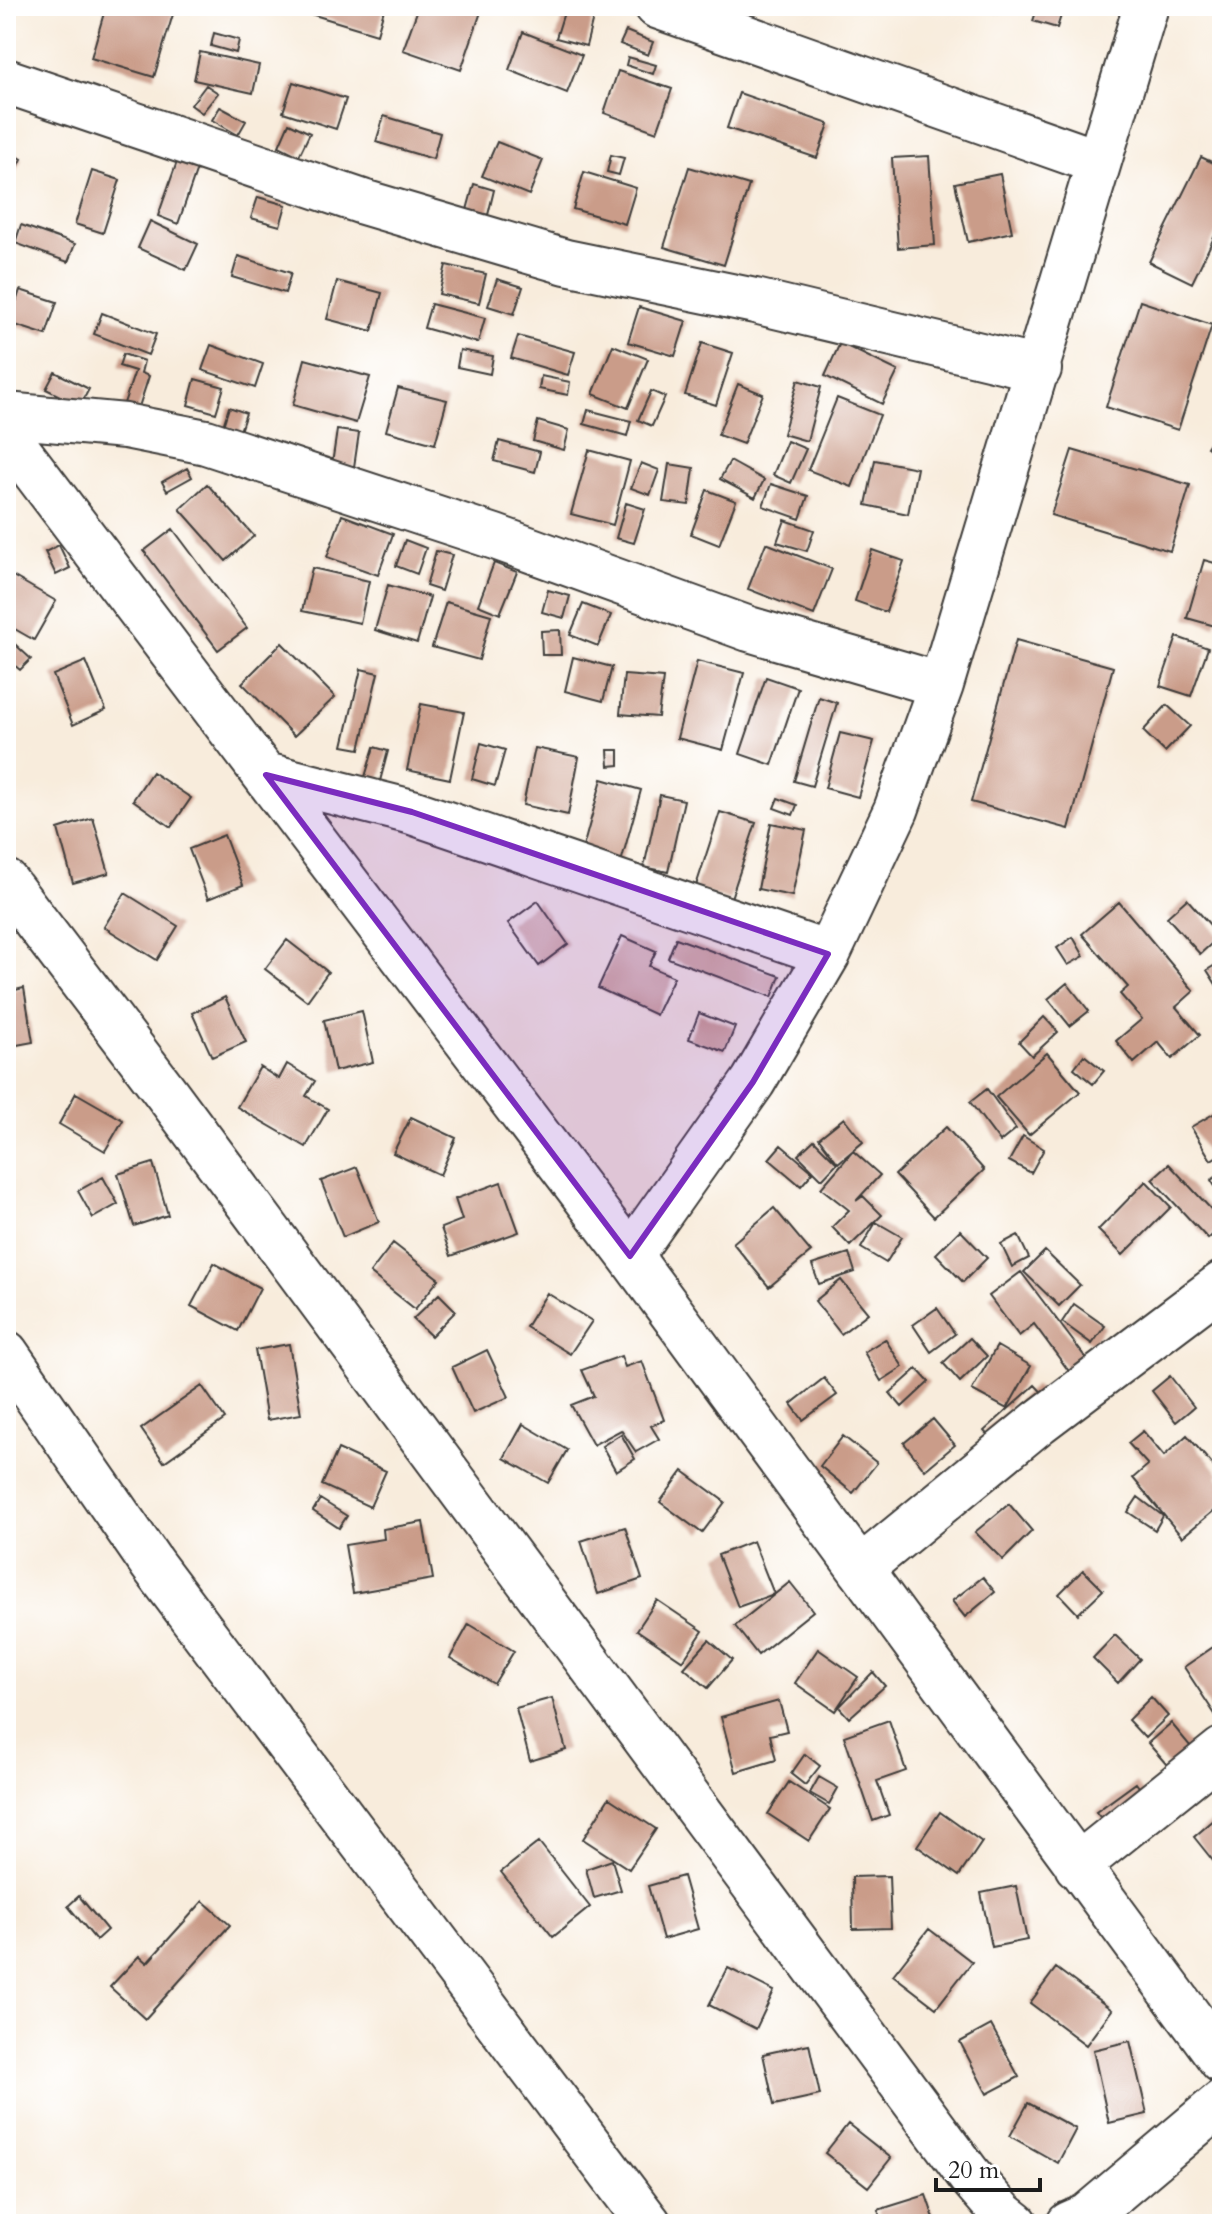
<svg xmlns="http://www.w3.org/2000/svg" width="1228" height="2230" viewBox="0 0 1228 2230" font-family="Cardo,serif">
<rect width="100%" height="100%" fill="#fff"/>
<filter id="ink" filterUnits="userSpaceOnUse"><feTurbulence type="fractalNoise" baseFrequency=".0125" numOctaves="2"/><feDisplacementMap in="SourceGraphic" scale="16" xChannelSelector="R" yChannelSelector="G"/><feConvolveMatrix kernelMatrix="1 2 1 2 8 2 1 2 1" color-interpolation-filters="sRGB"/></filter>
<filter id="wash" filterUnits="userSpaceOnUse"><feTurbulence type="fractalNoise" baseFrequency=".006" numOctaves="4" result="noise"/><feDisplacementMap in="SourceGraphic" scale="32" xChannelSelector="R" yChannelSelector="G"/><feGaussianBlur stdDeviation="1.8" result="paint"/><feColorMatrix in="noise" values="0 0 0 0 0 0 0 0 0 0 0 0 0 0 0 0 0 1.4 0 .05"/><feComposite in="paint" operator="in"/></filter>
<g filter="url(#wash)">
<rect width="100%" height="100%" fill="#f8ecdc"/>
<g id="blocks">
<path fill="#ca9c89" d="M106,6H157L174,11L154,77L91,58Z
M303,6H385L377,34L301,11Z
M419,6H483L461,70L403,50Z
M566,6L594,14L586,46L556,38Z
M977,6H1000L998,14Z
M1038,6H1064L1057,28L1033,21Z
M626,31L653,42L648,55L620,44Z
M523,32L582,55L567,93L509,70Z
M214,33L239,40L236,53L211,46Z
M200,52L259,65L253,93L194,80Z
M628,57L656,65L653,74L626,65Z
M618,71L672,89L657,132L604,113Z
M293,82L346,99L336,129L283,112Z
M206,85L218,93L202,113L191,105Z
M739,93L829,124L817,158L727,128Z
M220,107L246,121L238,135L212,120Z
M384,116L440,133L433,159L376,142Z
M289,123L310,133L299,156L279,146Z
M497,142L543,160L529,195L482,176Z
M6,150L22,159L6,190Z
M611,155L624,158L619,175L607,172Z
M929,156L935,245L898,248L892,158Z
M1201,157L1222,167V221L1192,283L1149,262Z
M178,159L198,166L178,224L158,216Z
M689,167L749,185L724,265L664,247Z
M92,171L120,180L103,233L75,224Z
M584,172L636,188L625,224L573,209Z
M1000,174L1012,232L968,242L955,183Z
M474,184L494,190L488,215L467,210Z
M258,197L286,205L280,226L251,218Z
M150,221L198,244L186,270L138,248Z
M21,225L75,244L68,262L15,243Z
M238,256L291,273L285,293L232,277Z
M446,265L486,274L479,303L439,294Z
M497,279L523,287L514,314L488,306Z
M337,281L382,293L372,331L327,319Z
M20,290L57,302L46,335L9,323Z
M1140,301L1212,325L1178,430L1106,407Z
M431,304L485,318L478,343L424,328Z
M639,307L686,321L675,356L628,342Z
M102,313L156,334L148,355L94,334Z
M518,336L575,352L568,375L511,358Z
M702,343L733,353L716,405L685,395Z
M840,343L898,371L882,404L825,376Z
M211,345L263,364L255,388L202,370Z
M613,345L648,359L628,408L593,394Z
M460,350L493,356L490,374L457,367Z
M123,354L144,361L141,373L149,376L136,416L121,412L135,371L119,366Z
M305,359L370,377L356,423L293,405Z
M55,372L89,389L80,406L46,389Z
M541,376L570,382L568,395L539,389Z
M195,379L224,387L216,413L188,405Z
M798,380L821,387L807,441L783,434Z
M738,384L763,394L743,444L718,435Z
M398,388L447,400L435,444L386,431Z
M651,391L665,397L652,426L638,420Z
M837,398L880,415L852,487L808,470Z
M229,407L246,413L240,431L223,426Z
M588,410L631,421L627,436L584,424Z
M538,421L569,430L564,450L533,441Z
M1222,424V457L1207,447Z
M337,430L359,433L354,467L332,464Z
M499,441L540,452L535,472L494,461Z
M787,441L806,449L791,483L773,475Z
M589,450L630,461L613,525L571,514Z
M1072,450L1190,485L1170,551L1051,515Z
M875,460L917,468L908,514L866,505Z
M730,461L764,480L755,498L720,479Z
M641,463L659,470L650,495L631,488Z
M669,464L694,468L689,505L663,502Z
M187,468L192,477L167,491L162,482Z
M207,484L254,536L226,561L180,509Z
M771,484L808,496L800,519L763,506Z
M707,490L736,501L719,545L691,534Z
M626,503L645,509L634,543L616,538Z
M342,515L393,534L378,575L327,557Z
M785,520L814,530L807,551L777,542Z
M173,529L247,628L218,650L144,551Z
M405,540L426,548L417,574L396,566Z
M766,543L832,569L814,615L748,589Z
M59,545L70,568L56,575L45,552Z
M872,550L904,561L886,612L855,601Z
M436,551L452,555L441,591L426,586Z
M1204,560L1222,565V603L1215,626L1187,618Z
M494,563L517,572L500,614L478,605Z
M312,568L369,581L360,623L302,611Z
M11,575L56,601L34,640L6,624V584Z
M388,585L430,597L417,643L375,630Z
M548,590L570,596L564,618L542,612Z
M446,602L491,615L479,660L432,647Z
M583,604L611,615L598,646L570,635Z
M560,630L561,655H542L541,631Z
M6,636L31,659L20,670L6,658Z
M1177,637L1208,648L1191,696L1160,686Z
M1016,640L1113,667L1069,829L971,802Z
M282,643L335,697L294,736L242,683Z
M573,657L612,667L603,701L565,691Z
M86,661L106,710L73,725L53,675Z
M697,661L744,673L723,750L677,738Z
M361,669L378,673L360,749L343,746Z
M624,675L663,678L658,717L620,714Z
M766,677L798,688L772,765L740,754Z
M819,697L837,703L812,786L794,781Z
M421,704L464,712L450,779L407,770Z
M1167,705L1190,726L1165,752L1143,731Z
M840,733L874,741L858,797L825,788Z
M481,743L505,750L495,786L472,779Z
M374,747L388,751L380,781L365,777Z
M535,748L579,757L568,815L523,805Z
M608,750H619V765L609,766Z
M152,772L191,798L171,827L133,800Z
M602,779L641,790L620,866L581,855Z
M660,795L684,800L668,872L644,867Z
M778,798L797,805L793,815L774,808Z
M720,812L756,823L730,901L695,889Z
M93,818L109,873L73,883L58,829Z
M771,823L806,830L792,896L758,889Z
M224,835L243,885L208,899L189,849Z
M125,893L178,926L157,960L104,927Z
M1187,899L1220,936L1200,954L1167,917Z
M538,901L568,944L539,966L508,923Z
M1119,902L1194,991L1176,1007L1200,1035L1172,1059L1158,1042L1134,1063L1116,1041L1142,1019L1120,994L1128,987L1082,934Z
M622,936L656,951L649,966L674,977L656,1015L598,988Z
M1073,937L1084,956L1068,965L1057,948Z
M676,938L780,976L772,997L668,958Z
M287,940L328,972L307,1001L265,969Z
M1222,961V987L1219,989L1207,970Z
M1067,983L1089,1011L1070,1026L1048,999Z
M24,988L33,1042L6,1047V992Z
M225,997L246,1042L212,1057L192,1013Z
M362,1011L373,1062L335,1071L324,1020Z
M699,1013L735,1027L725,1052L689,1039Z
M1044,1017L1058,1032L1032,1056L1019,1042Z
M1047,1053L1080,1092L1029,1135L996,1097Z
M1084,1055L1104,1071L1093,1084L1074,1068Z
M287,1064L315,1081L306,1096L328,1109L306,1147L237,1107L260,1067L279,1079Z
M987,1089L1016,1129L1000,1142L970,1102Z
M76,1093L123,1120L105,1151L59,1124Z
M1222,1109V1153L1211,1160L1191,1127Z
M411,1117L456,1138L440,1175L393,1153Z
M844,1118L863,1142L838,1163L819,1138Z
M946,1127L984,1170L934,1217L895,1175Z
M1023,1136L1044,1149L1031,1173L1009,1161Z
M814,1140L837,1163L822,1179L798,1155Z
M781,1145L813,1172L801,1186L769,1159Z
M853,1151L880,1175L856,1201L863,1196L882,1215L850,1246L832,1227L849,1210L821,1188Z
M153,1163L168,1215L134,1226L118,1174Z
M1169,1164L1222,1221V1226L1208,1239L1152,1179Z
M357,1167L379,1222L343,1237L321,1181Z
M1222,1173V1197L1211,1180Z
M103,1177L118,1204L93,1218L78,1191Z
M1146,1181L1171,1207L1123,1255L1098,1230Z
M501,1182L519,1232L451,1256L441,1228L462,1220L455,1199Z
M774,1208L811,1252L769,1287L733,1243Z
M876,1222L902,1237L886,1263L861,1248Z
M960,1230L987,1258L963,1282L936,1254Z
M1018,1235L1029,1258L1012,1267L1001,1244Z
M393,1243L439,1279L415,1309L370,1273Z
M1045,1251L1080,1285L1059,1306L1024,1272Z
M849,1253L855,1272L819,1284L812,1265Z
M214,1263L260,1288L238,1331L191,1306Z
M1021,1272L1088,1361L1071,1374L1034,1324L1019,1336L989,1296Z
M841,1280L868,1313L841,1334L815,1301Z
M547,1293L592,1321L570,1354L526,1327Z
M439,1294L456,1311L431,1336L413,1319Z
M1074,1304L1105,1326L1092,1344L1062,1322Z
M937,1308L955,1334L931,1352L913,1325Z
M970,1338L987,1356L960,1382L943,1363Z
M885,1339L903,1367L881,1381L864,1352Z
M289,1344L301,1414L267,1420L255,1350Z
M997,1346L1031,1366L1007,1409L972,1390Z
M487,1350L509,1397L473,1413L452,1367Z
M621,1356L625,1367L642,1361L664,1420L651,1426L659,1439L636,1452L621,1430L593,1445L571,1405L594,1396L582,1370Z
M917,1369L929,1382L902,1407L890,1393Z
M1170,1376L1194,1407L1176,1422L1152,1391Z
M824,1378L837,1395L803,1420L791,1404Z
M1035,1385L1051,1402L999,1448L984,1431Z
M202,1386L225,1419L164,1462L141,1429Z
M933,1419L955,1445L925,1470L904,1443Z
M523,1424L567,1450L548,1483L504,1458Z
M1143,1431L1164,1456L1187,1435L1220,1474L1217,1476L1222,1483V1504L1182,1537L1133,1478L1148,1465L1128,1443Z
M621,1434L635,1459L616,1471L602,1446Z
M843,1436L877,1463L853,1493L820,1466Z
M338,1449L386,1471L370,1507L322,1485Z
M683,1471L725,1502L702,1533L660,1502Z
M1138,1497L1163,1516L1155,1530L1128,1512Z
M320,1499L347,1516L339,1528L313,1511Z
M1009,1504L1032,1531L1003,1560L975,1532Z
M423,1522L433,1579L353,1593L345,1545L384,1539L383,1529Z
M625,1527L642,1579L598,1594L581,1541Z
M753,1541L774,1594L738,1607L718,1555Z
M1083,1570L1103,1590L1078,1614L1059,1594Z
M983,1577L995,1592L965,1617L952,1601Z
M790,1582L813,1611L758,1655L735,1626Z
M657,1600L703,1631L683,1661L637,1630Z
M469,1624L514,1651L494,1684L450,1658Z
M1115,1635L1140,1659L1118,1683L1093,1658Z
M709,1640L732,1660L708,1688L684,1668Z
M1222,1641V1725L1184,1667Z
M818,1649L858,1677L835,1711L795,1683Z
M873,1672L885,1686L849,1718L839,1707Z
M1151,1697L1168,1716L1145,1738L1128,1720Z
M552,1698L566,1750L530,1761L516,1708Z
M779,1701L787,1731L770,1735L776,1760L736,1772L721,1717Z
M889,1720L906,1771L877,1781L889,1815L873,1821L844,1736Z
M1171,1723L1196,1753L1173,1772L1148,1743Z
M805,1754L820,1766L805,1785L791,1774Z
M819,1777L838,1788L829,1804L810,1793Z
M789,1782L830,1809L809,1841L768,1814Z
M1136,1783L1150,1802L1110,1830L1096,1812Z
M609,1798L656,1829L629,1869L583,1839Z
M940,1812L982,1842L959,1876L917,1846Z
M1222,1813V1872L1194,1837Z
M539,1842L590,1907L553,1937L501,1872Z
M612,1860L621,1890L594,1898L586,1869Z
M683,1876L698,1929L663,1939L648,1886Z
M889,1876L891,1928L853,1929L852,1877Z
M1016,1886L1027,1940L992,1947L981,1893Z
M79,1896L107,1930L96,1940L68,1906Z
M203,1901L230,1925L145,2019L110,1987L139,1956L147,1963Z
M929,1929L972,1962L936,2008L893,1975Z
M728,1968L774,1991L756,2029L709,2005Z
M1056,1968L1112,2010L1086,2045L1030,2003Z
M991,2025L1019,2077L987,2094L960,2042Z
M1130,2041L1147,2114L1109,2123L1093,2050Z
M809,2044L820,2095L774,2105L763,2054Z
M1028,2103L1076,2129L1058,2163L1010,2136Z
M848,2124L891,2158L868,2187L825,2153Z
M926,2195L936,2224H882L878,2210Z"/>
</g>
</g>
<g filter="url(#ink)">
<use href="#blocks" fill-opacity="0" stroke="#3d3b39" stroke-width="2"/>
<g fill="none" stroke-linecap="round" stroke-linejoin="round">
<g stroke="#3d3b39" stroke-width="48">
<path id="minor" d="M657,6L1098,162
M6,81L363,202L566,262L755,301L1039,369
M6,415L125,426L206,442L495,537L749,629L941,685
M6,434L630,1256L1222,2061
M266,775L412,812L828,954
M6,882L164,1090L969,2175L1002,2213L1016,2224
M630,1256L753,1082L828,954L896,810L941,685L1146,6
M6,1353L152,1564L649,2224
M860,1569L1039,1422L1222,1284
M1077,1866L1222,1750
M1069,2224L1087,2216L1222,2102"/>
</g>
<use href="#minor" stroke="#fff" stroke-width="44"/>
</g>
</g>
<path fill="#7b2cbf" fill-opacity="0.2" stroke="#7b2cbf" stroke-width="6" stroke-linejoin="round" d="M266,775L412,812L828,954L753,1082L630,1256Z"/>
<rect width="1228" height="2230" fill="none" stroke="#fff" stroke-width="32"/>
<path d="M936 2178v12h104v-12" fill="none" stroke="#1c1c1c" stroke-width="4"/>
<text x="948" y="2178" font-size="24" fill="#1c1c1c" stroke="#ffffff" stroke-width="6" paint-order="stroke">20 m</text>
</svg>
